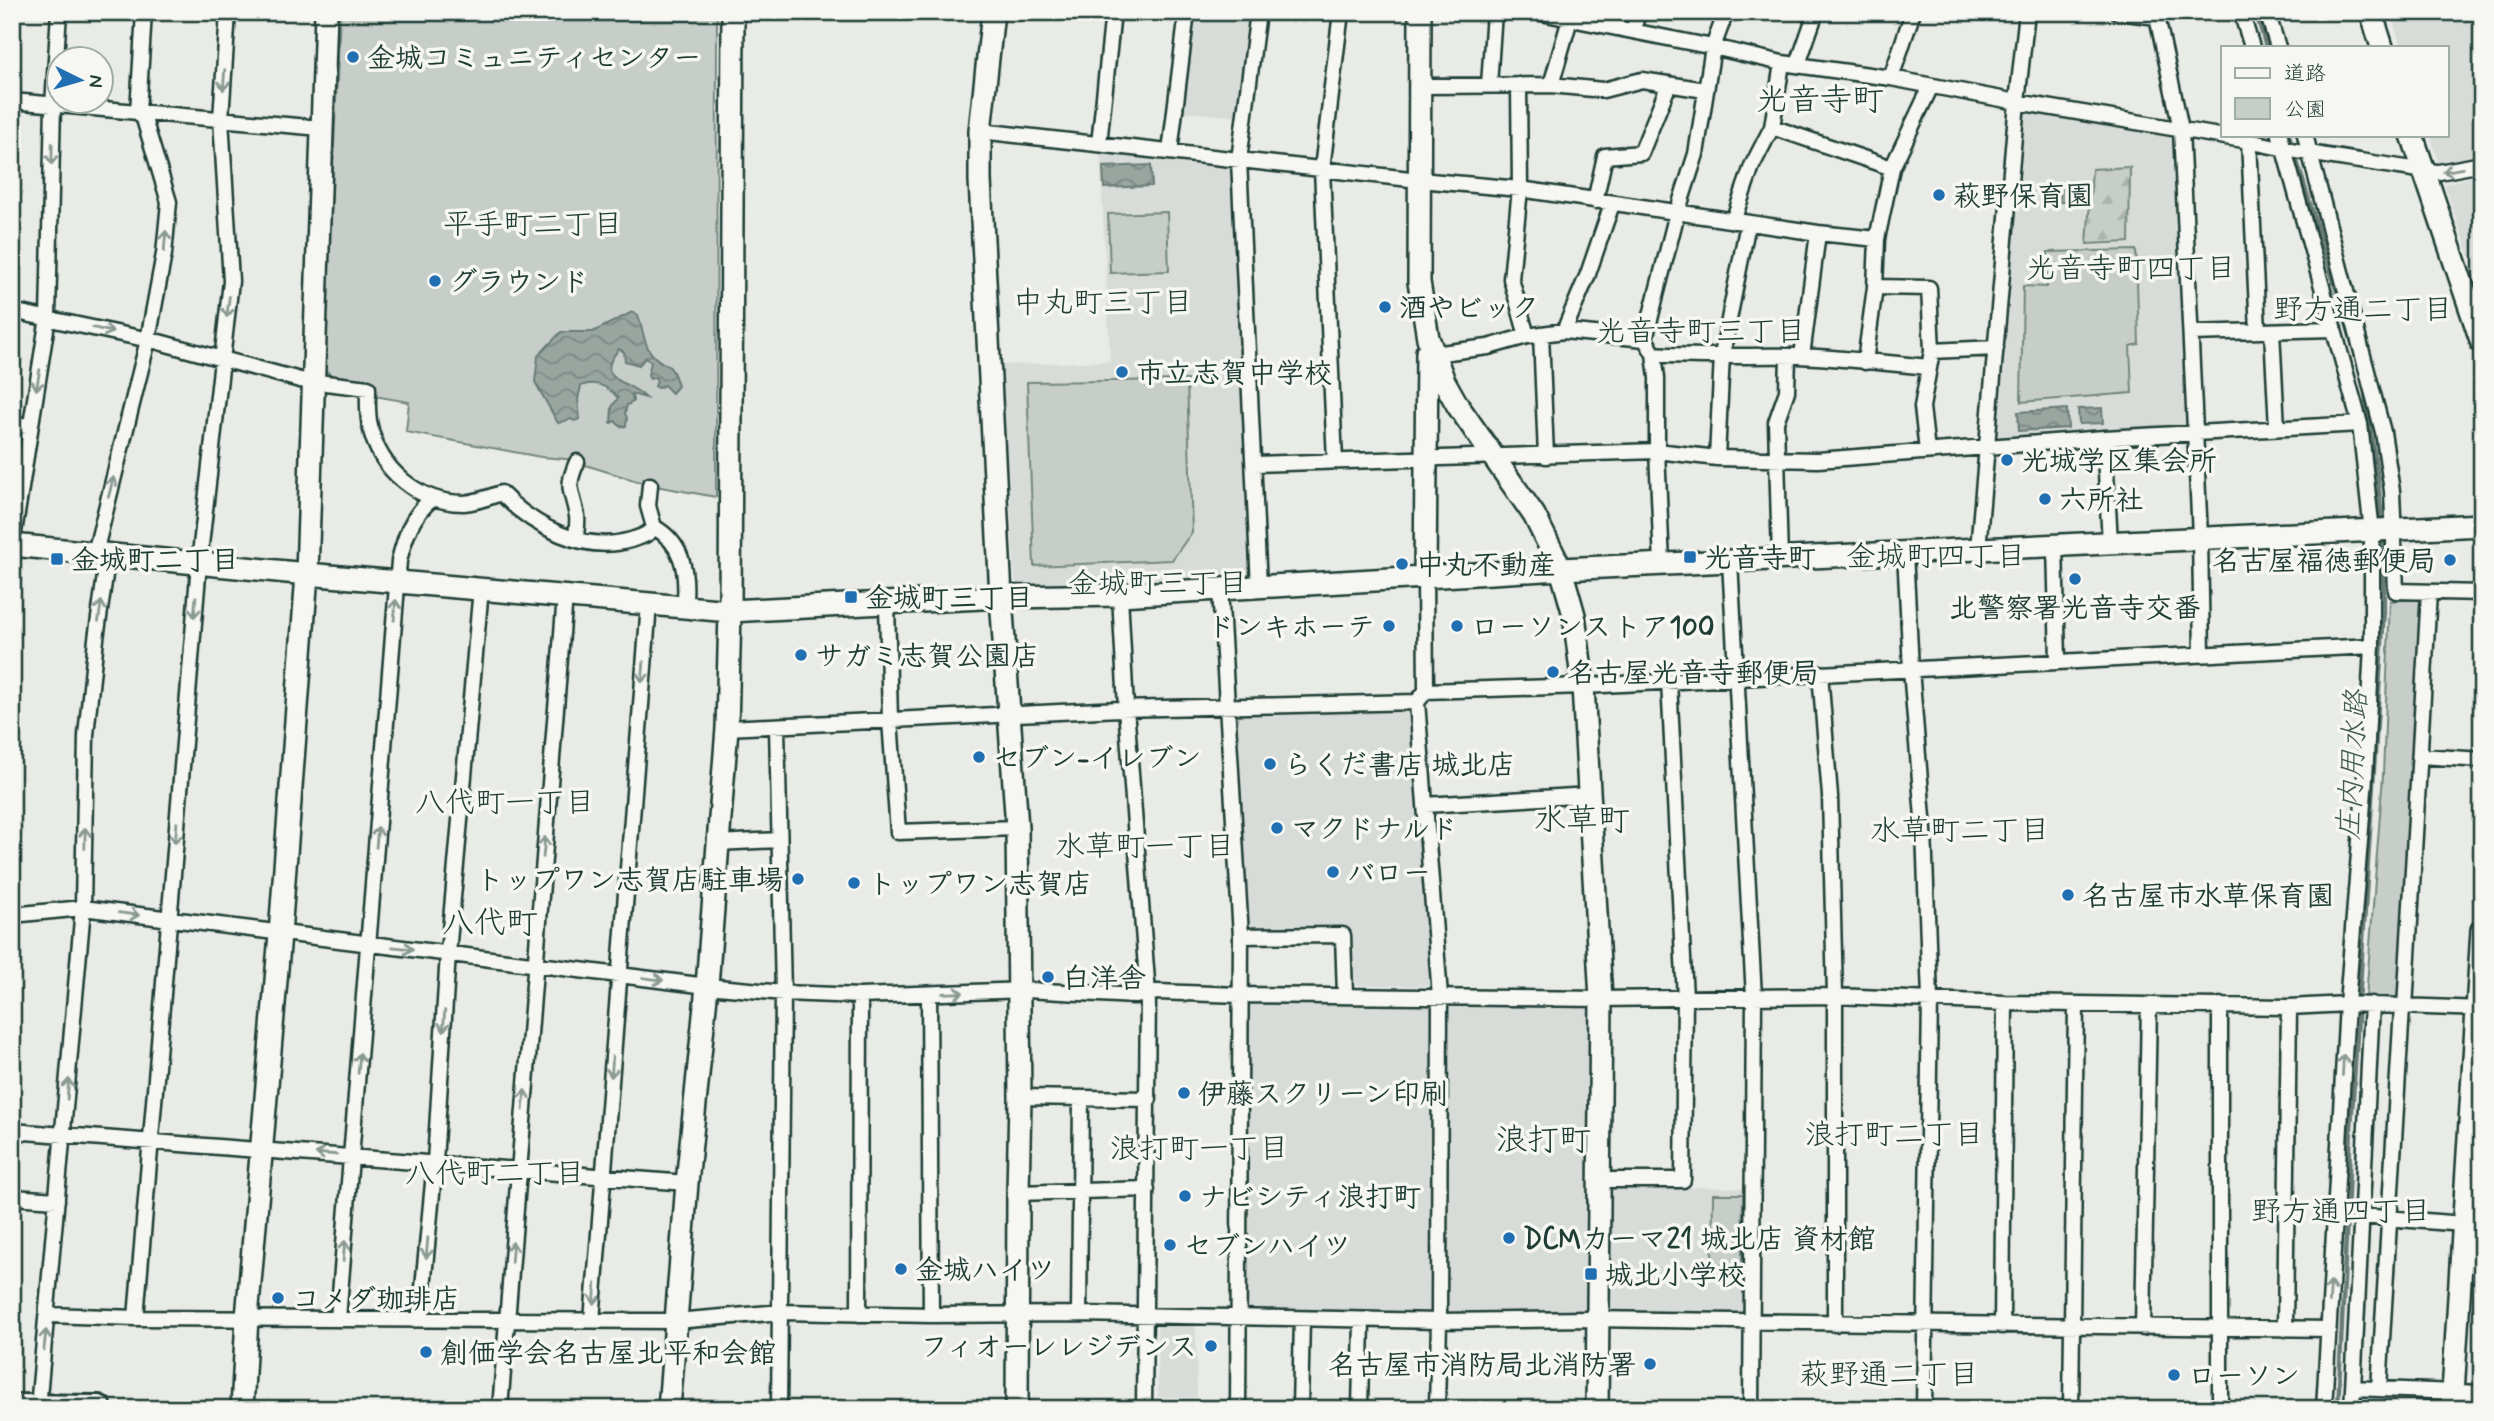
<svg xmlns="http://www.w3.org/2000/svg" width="2494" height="1421" viewBox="0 0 2494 1421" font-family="Mynerve,'Klee One',sans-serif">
<defs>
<pattern id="forest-firs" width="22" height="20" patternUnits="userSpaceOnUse" patternTransform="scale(1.75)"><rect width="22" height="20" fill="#c7cec9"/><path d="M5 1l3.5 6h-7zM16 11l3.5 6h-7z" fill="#aab2ad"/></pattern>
<pattern id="water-waves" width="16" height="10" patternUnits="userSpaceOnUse" patternTransform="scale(1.75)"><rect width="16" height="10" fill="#99a6a0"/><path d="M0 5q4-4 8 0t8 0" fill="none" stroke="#7c8883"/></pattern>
</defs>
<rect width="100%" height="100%" fill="#e9ebe7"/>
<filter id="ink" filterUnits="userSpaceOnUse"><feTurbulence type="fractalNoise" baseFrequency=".0143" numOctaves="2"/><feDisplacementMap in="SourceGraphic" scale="14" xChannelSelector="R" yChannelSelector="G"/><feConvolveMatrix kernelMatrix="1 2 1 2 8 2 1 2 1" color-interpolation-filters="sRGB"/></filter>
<g filter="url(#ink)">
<path fill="#d8dcd8" d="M1191,12H1251L1238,117L1180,111Z
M2390,12H2482V155L2442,164L2438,161L2430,135H2447V47H2401Z
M2027,111L2175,132L2189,425L2184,430L1999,440L1994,434L2023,117Z
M1100,152L1233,165L1252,573L1020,586L1015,581L1002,365L1110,361Z
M2482,174V290L2444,184Z
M1235,706L1411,707L1435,981L1431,986L1353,985L1350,981L1347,926L1248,929L1242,784Z
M1589,998L1587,1308L1583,1311L1446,1314L1445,1001Z
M1253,999L1432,1001L1436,1005L1433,1307L1428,1311L1247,1309L1249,1003Z
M1611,1186L1746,1188L1744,1312L1609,1310Z
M1160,1323L1196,1324L1197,1397H1158L1157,1327Z"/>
<path fill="url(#forest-firs)" stroke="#73867e" stroke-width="2" d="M2130,167L2129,242L2087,244L2092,169Z"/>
<path fill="#c7cec9" stroke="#73867e" stroke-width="2" d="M340,12H717L716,497L650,485L566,459L541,457L406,432L409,402L374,396L376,384L335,378L324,369Z
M1167,212L1169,271L1110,273L1108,214Z
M2136,250L2139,344L2130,346L2132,393L2021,402L2023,286L2047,287L2048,252Z
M1187,380L1192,532L1172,560L1034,566L1027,382Z
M2419,599L2423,600L2400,995L2394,999L2366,998L2383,775L2390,601Z
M1713,1194H1743L1742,1266L1712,1265Z"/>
<path fill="url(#water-waves)" stroke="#687c75" stroke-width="2" d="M1151,165L1152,186L1104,188L1103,167Z
M2069,181H2085V196L2077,202H2059L2061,184Z
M632,312L638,315C642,326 644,345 651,353C666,371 670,357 678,386L672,393L664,385L658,388L655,386L657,381L655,377L650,379L648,375L651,362L645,358L639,365L625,361L624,352L619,349C591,381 630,380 646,398L632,394L633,402L627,405L625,413L627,418L626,426L621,427L615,421L611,423L612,407L618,398C608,386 596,380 581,386L578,399L580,419L574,421L571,419L558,423L535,382L538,356L561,332H593Z
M2102,408L2103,423L2079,424L2078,409Z
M2067,409L2068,428L2019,431L2018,412Z"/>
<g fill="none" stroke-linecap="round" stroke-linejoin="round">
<path stroke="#687c75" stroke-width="4.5" d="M2256,12L2266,47
M2289,135L2354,348
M2364,387L2378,480L2382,524
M2338,1409L2351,1128L2384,611L2383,536"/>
<g stroke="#1f3d34" stroke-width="19">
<path id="street" d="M1258,12L1239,160L1259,587
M1536,12L1713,47L1782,63L1891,78L2017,102L2249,141C2306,155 2366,161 2424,171L2439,172L2482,164
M2118,12L2157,17
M2156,12L2181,129L2200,537L2202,654
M2241,12L2252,47
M2267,12L2278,47
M1633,31L1638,12
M1798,64L1816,12
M1891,78L1913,12
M1489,85L1494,12
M1519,85L1520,189L1511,279L1527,336
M1551,85L1572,12
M1419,86L1551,85L1603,90L1642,80L1705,90
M12,101L321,128
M1772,127L1892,168
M980,131L1419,180L1520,189L1818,233L1877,239
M2280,135L2360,424L2372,532V646L2365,778L2347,1004L2324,1409
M2305,135L2383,432L2392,491L2396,591L2482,593
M2249,141L2258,331
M1099,144L1113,12
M1170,152L1187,12
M1595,201L1605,156L1641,153L1669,84
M1733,221L1752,166L1772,127L1782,63
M1875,287L1929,288L1932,351L1922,407L1927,451
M12,311L159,342L300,380L368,388C368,400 367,414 370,426C379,470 419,503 464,503C477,502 490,497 501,493C533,526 584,554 631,540C640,537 649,535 654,527C682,543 687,569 685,599
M1564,331L1588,274L1612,204
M2272,331L2277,428
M2191,333L2334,329
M1541,334L1546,456
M1645,339L1677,213L1696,154L1713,47L1726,12
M1932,351L1996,348
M1433,354L1488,347L1527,336L1564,331L1645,339L1654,354C1703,358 1751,355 1799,356C1842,358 1886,363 1929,367
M1654,354L1657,378V451L1662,564
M1802,356L1818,233
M1865,362L1875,287L1877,239L1892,168L1931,86
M12,424L30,426
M2104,438L2110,542
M1717,458L1722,355L1748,223
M1335,461L1322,169L1341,12
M1254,464L1657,451L1717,458L1818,460L2104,438L2360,424
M650,485L648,506L654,527
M576,539C576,532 578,523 577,516C572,489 565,489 577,462
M12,545L48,317L53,105L59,12
M2055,546L2058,660
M1978,549L2017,102L2027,12
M1905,552L1911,669L1924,830L1930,999L1924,1409
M95,553L148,340L164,254L169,202L144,119L138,112L144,12
M1780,559L1776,422L1787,391L1788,356
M1730,561L1754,997L1751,1409
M1220,589L1241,936L1238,1409
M1120,595L1126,708L1148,994L1144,1409
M887,604L890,720L898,832L1017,828
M1820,673L1830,796L1835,996V1324
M1426,691L1583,686L2372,646
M1417,702L1440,996L1439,1321L1437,1409
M777,726L783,993L779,1409
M727,728L1120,709L1417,702L1426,691L1425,578
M2421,756L2482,760
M1425,805L1590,795
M717,843L779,840
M12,915L83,908L707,986L783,993L860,996L1026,990L1135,996L1157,992L1240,995L1601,999L1835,996L2005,1003L2289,1007L2347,1004L2482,1009
M1241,936L1343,935L1345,995
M929,994L931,1315
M2220,1005V1409
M2405,1008L2429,592
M1020,1097L1149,1099
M12,1131L687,1183
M1599,1180H1683L1685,998L1669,681
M1018,1193L1147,1189
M12,1197L57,1200
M2360,1216L2464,1224
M859,1314L860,996
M1079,1314L1081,1099
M48,1315L136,1318L676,1321L782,1312L931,1315L1079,1314L1439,1321L1589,1319L2328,1329
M136,1318L199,563L231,281L221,119L228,12
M338,1319L399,561C405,536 412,515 433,498
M420,1319L435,1162L448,953L481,588
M592,1321L649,604
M2002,1326L2005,1003
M2143,1328L2149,1005
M2285,1329L2289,1007
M2353,1388L2482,1393
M2379,1389L2402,1008
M38,1408L83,908L86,735L96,639L108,554
M500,1409L565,596
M1300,1409L1302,1319
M1360,1409L1362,1320
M2071,1409L2076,1004
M2352,1409L2372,1004"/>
</g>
<g stroke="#1f3d34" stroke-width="26">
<path id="secondary" d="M993,12L980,131V180L1001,597L1017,828L1020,1097L1018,1193L1017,1409
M1420,12L1419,282L1428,338L1444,381L1458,406L1534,515L1561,569L1574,615L1583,686L1601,999L1597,1409
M2371,12L2382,47
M2412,135L2482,343
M12,545L307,574L730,611L1001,597L1120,595L1561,569L2482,525
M1425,578L1427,352
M242,1409L247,1318L280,934L307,574L326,12
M669,1409L687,1183L707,986L727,728L730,611L733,12
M2452,1409L2482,930"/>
</g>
<g stroke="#1f3d34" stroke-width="32">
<path id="highway" d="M12,1408L98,1409"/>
</g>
<use href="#street" stroke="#f6f6f2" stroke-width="14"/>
<use href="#secondary" stroke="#f6f6f2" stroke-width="21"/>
<use href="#highway" stroke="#f6f6f2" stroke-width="26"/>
</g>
<defs><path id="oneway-shaft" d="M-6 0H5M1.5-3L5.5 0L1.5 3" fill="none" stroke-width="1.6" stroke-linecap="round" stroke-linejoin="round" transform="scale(1.75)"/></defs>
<g stroke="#8a9a93">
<use href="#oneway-shaft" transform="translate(224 80) rotate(94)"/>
<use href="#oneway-shaft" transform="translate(52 154) rotate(91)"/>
<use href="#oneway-shaft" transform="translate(2453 170) rotate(170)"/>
<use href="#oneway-shaft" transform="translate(165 241) rotate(-85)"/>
<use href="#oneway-shaft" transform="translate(228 307) rotate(97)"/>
<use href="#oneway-shaft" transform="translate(103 330) rotate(13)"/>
<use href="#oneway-shaft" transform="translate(38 380) rotate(100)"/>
<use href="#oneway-shaft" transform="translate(111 487) rotate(-76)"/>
<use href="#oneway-shaft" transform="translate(195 607) rotate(95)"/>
<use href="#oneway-shaft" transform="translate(395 610) rotate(-85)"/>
<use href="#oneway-shaft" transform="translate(100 611) rotate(-82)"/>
<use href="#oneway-shaft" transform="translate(643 672) rotate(95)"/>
<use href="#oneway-shaft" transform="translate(176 833) rotate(95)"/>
<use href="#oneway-shaft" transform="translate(377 837) rotate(-85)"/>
<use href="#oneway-shaft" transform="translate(85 838) rotate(-89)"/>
<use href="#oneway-shaft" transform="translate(544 847) rotate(-85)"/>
<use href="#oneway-shaft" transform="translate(129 914) rotate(7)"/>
<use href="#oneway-shaft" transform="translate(403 948) rotate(6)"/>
<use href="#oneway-shaft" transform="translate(653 979) rotate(8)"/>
<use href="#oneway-shaft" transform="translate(953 993) rotate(-2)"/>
<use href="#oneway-shaft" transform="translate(444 1021) rotate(94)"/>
<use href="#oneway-shaft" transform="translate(359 1063) rotate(-85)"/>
<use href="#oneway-shaft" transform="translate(2343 1065) rotate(-87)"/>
<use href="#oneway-shaft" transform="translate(612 1067) rotate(94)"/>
<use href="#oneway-shaft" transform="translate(68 1089) rotate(-85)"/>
<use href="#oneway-shaft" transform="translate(524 1100) rotate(-85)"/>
<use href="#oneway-shaft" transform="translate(326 1154) rotate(-176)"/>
<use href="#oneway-shaft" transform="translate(427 1248) rotate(95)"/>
<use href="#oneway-shaft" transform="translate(344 1251) rotate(-85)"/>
<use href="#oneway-shaft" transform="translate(512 1252) rotate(-85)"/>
<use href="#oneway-shaft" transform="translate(2330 1292) rotate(-87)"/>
<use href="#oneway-shaft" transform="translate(595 1294) rotate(94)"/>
<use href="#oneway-shaft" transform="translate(45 1340) rotate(-84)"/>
</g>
</g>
<g fill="#1f6fb2" stroke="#f6f6f2" stroke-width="2.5">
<circle cx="353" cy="57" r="7"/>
<circle cx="1939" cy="195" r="7"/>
<circle cx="435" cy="281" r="7"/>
<circle cx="1385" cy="307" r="7"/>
<circle cx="1122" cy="372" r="7"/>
<circle cx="2007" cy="460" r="7"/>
<circle cx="2045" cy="499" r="7"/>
<rect x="1683" y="550" width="14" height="14" rx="3.5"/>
<rect x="50" y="552" width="14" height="14" rx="3.5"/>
<circle cx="2450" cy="560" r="7"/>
<circle cx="1402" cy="564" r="7"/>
<circle cx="2075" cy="579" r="7"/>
<rect x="844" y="590" width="14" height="14" rx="3.5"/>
<circle cx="1389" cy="626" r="7"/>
<circle cx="1457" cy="626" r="7"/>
<circle cx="801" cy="655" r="7"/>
<circle cx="1553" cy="672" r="7"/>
<circle cx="979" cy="757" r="7"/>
<circle cx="1270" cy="764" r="7"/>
<circle cx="1277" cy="828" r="7"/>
<circle cx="1333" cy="872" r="7"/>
<circle cx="798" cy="879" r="7"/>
<circle cx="854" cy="883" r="7"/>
<circle cx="2068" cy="895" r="7"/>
<circle cx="1048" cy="977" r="7"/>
<circle cx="1184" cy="1093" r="7"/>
<circle cx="1185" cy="1196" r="7"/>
<circle cx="1509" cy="1238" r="7"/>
<circle cx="1170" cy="1245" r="7"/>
<circle cx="901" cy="1269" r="7"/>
<rect x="1584" y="1267" width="14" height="14" rx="3.5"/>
<circle cx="278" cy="1298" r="7"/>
<circle cx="1211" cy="1346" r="7"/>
<circle cx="426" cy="1352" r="7"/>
<circle cx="1650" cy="1364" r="7"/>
<circle cx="2174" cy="1375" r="7"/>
</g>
<g text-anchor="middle" stroke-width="7" stroke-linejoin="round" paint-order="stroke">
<g font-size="28" font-weight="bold" fill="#1f3d34" stroke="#f6f6f2" text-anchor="start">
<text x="367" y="67">金城コミュニティセンター</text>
<text x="1953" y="205">萩野保育園</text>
<text x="449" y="291">グラウンド</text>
<text x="1399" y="317">酒やビック</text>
<text x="1136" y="382">市立志賀中学校</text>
<text x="2021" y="470">光城学区集会所</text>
<text x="2059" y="509">六所社</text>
<text x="1704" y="567">光音寺町</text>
<text x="71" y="569">金城町二丁目</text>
<text x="2436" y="570" text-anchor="end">名古屋福徳郵便局</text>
<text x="1416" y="574">中丸不動産</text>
<text x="865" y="607">金城町三丁目</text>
<text x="2075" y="617" text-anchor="middle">北警察署光音寺交番</text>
<text x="1375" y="636" text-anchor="end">ドンキホーテ</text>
<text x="1471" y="636">ローソンストア100</text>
<text x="815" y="665">サガミ志賀公園店</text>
<text x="1567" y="682">名古屋光音寺郵便局</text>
<text x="993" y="767">セブン-イレブン</text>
<text x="1284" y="774">らくだ書店 城北店</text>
<text x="1291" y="838">マクドナルド</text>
<text x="1347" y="882">バロー</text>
<text x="784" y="889" text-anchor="end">トップワン志賀店駐車場</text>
<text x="868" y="893">トップワン志賀店</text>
<text x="2082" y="905">名古屋市水草保育園</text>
<text x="1062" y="987">白洋舎</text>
<text x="1198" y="1103">伊藤スクリーン印刷</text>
<text x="1199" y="1206">ナビシティ浪打町</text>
<text x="1523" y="1248">DCMカーマ21 城北店 資材館</text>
<text x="1184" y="1255">セブンハイツ</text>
<text x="915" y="1279">金城ハイツ</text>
<text x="1605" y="1284">城北小学校</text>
<text x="292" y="1308">コメダ珈琲店</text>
<text x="1197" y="1356" text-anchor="end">フィオーレレジデンス</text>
<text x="440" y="1362">創価学会名古屋北平和会館</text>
<text x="1636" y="1374" text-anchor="end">名古屋市消防局北消防署</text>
<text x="2188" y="1385">ローソン</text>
</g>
<g font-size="30" fill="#1f3d34" stroke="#f6f6f2">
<text x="533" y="234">平手町二丁目</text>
<text x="2131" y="278">光音寺町四丁目</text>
<text x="1103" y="312">中丸町三丁目</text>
<text x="2363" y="319">野方通二丁目</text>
<text x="1701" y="341">光音寺町三丁目</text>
<text x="1936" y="566">金城町四丁目</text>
<text x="1158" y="593">金城町三丁目</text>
<text x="505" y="812">八代町一丁目</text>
<text x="1960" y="840">水草町二丁目</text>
<text x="1145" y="856">水草町一丁目</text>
<text x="1894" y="1144">浪打町二丁目</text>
<text x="1199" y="1158">浪打町一丁目</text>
<text x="495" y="1183">八代町二丁目</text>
<text x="2341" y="1221">野方通四丁目</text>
<text x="1889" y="1384">萩野通二丁目</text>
</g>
<g font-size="30" font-style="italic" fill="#445c54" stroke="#f6f6f2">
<text transform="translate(2352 765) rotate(-87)" y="10">庄内用水路</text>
</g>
<g font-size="32" fill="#1f3d34" stroke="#f6f6f2">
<text x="1820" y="110">光音寺町</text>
<text x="1582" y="830">水草町</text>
<text x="490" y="933">八代町</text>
<text x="1543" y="1150">浪打町</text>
</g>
</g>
<rect width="2494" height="1421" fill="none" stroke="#f6f6f2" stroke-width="42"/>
<rect x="21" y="21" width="2452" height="1379" fill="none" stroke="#1f3d34" stroke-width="2.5" filter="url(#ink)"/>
<rect x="2221" y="46" width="228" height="91" fill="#f6f6f2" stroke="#a0aca6" stroke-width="2"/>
<rect x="2235" y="68" width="35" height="10" fill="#f6f6f2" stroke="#a0aca6" stroke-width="2"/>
<text x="2284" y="80" font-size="21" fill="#1f3d34">道路</text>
<rect x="2235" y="98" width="35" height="21" fill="#c7cec9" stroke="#a0aca6" stroke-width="2"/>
<text x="2284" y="116" font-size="21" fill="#1f3d34">公園</text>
<g transform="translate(80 80) rotate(95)"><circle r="33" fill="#f6f6f2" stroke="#a0aca6" stroke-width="2"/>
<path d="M0-5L12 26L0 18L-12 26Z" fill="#1f6fb2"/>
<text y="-10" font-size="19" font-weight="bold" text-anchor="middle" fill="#1f3d34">N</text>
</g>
</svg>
